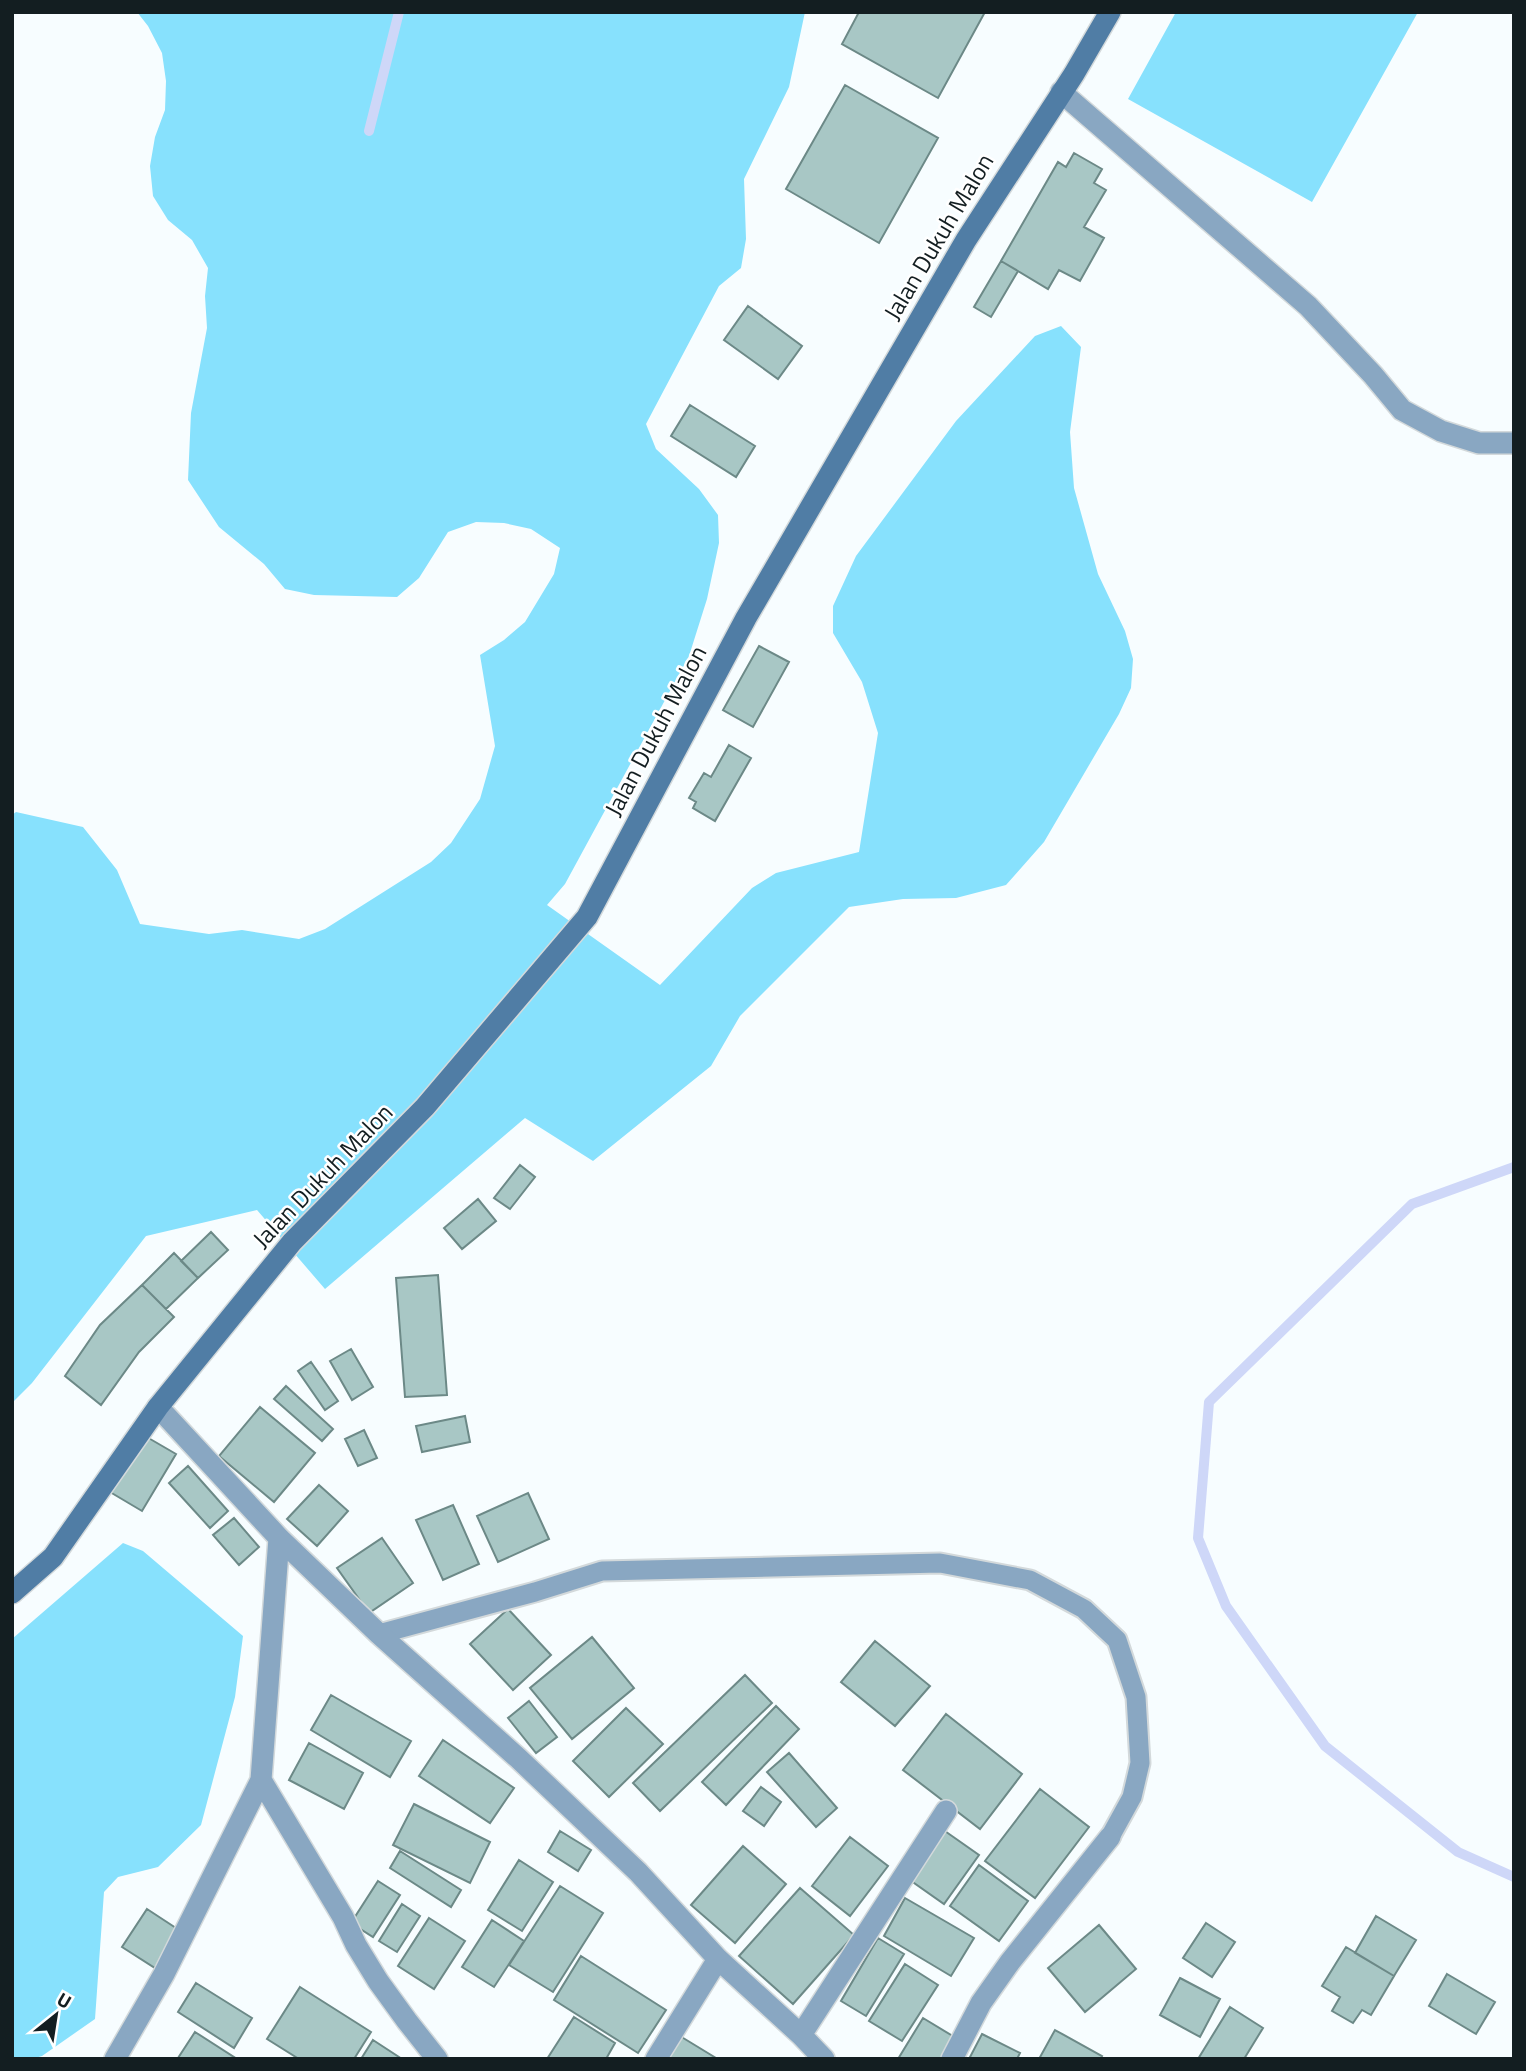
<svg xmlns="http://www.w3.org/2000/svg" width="1526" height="2071" viewBox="0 0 1526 2071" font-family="'Titillium Web',sans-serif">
<rect width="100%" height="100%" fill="#f7fdff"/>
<path fill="#87e1fd" d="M137,12H805L789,87L744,179L746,239L741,268L719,286L646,424L656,449L699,489L718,515L719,543L707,599L689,656L565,884L547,905L660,985L752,888L776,873L859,852L878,733L862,682L833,633V606L856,556L956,421L1035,336L1061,326L1081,347L1070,432L1074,488L1098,574L1125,631L1133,659L1131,688L1119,714L1044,842L1006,885L956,898L903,899L849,907L740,1016L711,1066L593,1161L525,1118L325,1289L257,1210L146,1236L32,1383L12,1403V815L16,812L83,827L117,870L140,924L209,934L242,930L299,939L325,929L431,862L451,843L480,799L495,746L480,655L504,640L525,622L554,574L560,548L531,529L504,523L476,522L448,532L419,578L397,597L314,595L285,589L264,564L219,527L188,480L191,413L207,328L205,296L208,268L192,240L168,220L153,196L150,166L155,137L165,110L166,81L162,53L148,26Z
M1176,12H1418L1312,202L1128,99Z
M123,1543L143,1551L243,1636L235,1697L201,1825L158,1867L118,1877L104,1892L95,2019L42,2056L32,2059H14L12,2058V1639Z"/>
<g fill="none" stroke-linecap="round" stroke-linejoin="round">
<path stroke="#ced7f8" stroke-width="10" d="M369,131L399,12
M1514,1167L1412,1204L1209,1402L1198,1538L1226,1606L1325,1746L1458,1852L1514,1877"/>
</g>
<path fill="#a8c7c5" stroke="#6c8987" stroke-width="2" d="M859,12H985L938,98L842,44Z
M845,85L938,138L879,243L786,189Z
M1074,153L1102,169L1094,183L1106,190L1084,227L1104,238L1080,281L1059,270L1048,289L1001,261L1058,162L1066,167Z
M1001,261L1018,271L991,317L974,307Z
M748,306L802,346L778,379L724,340Z
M690,405L755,446L736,477L671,436Z
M759,646L789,662L753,727L723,710Z
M729,745L751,758L715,821L693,808L696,802L689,798L704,773L711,777Z
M520,1165L535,1177L510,1209L494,1198Z
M478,1199L496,1221L462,1249L444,1228Z
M211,1232L228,1250L198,1278L181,1261Z
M174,1253L198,1278L166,1309L142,1285Z
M438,1275L447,1395L405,1397L396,1278Z
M142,1285L174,1317L139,1352L101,1405L65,1376L100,1325Z
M351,1349L373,1387L352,1400L330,1361Z
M311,1362L338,1401L325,1410L298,1371Z
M286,1386L333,1429L322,1441L274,1399Z
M260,1407L315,1453L274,1502L219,1456Z
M465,1416L470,1442L422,1452L416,1426Z
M364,1430L377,1458L358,1466L345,1439Z
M145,1436L176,1454L142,1511L110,1492Z
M188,1466L228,1511L210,1528L169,1483Z
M319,1485L348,1511L317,1546L287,1519Z
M528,1493L549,1539L498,1562L477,1516Z
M453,1505L479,1564L443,1580L416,1520Z
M234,1518L259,1547L239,1565L213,1535Z
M382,1538L413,1583L369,1613L337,1568Z
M508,1609L551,1655L513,1690L470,1644Z
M592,1637L634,1688L572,1739L530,1688Z
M875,1641L930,1686L895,1726L841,1682Z
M745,1675L772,1703L660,1811L633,1783Z
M331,1695L411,1741L390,1777L311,1730Z
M529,1701L557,1737L536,1753L508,1718Z
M776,1706L799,1729L726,1805L702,1782Z
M626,1708L663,1744L609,1797L573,1761Z
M946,1714L1022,1774L980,1829L903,1770Z
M443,1740L514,1788L490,1823L419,1776Z
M309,1743L363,1773L344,1809L289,1780Z
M789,1753L837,1808L816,1827L767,1772Z
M761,1787L781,1802L764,1826L743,1811Z
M1040,1789L1089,1827L1035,1898L985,1861Z
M414,1804L490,1842L470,1883L393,1845Z
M942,1829L979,1855L944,1904L907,1878Z
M560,1831L591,1850L578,1871L548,1852Z
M850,1837L888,1866L850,1916L812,1886Z
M743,1846L786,1884L735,1943L691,1905Z
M400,1851L461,1890L451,1907L390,1868Z
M519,1860L553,1882L522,1931L488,1910Z
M979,1865L1028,1901L999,1941L950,1906Z
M378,1881L400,1895L373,1937L351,1923Z
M560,1886L603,1913L553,1992L509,1965Z
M800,1888L854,1935L793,2004L739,1956Z
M905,1898L974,1938L951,1976L884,1936Z
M402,1904L420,1916L397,1952L379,1941Z
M147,1909L179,1930L155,1968L122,1947Z
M1376,1916L1416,1940L1394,1976L1355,1953Z
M429,1918L465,1941L434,1989L398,1966Z
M492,1920L524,1941L494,1987L462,1967Z
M1206,1923L1235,1942L1212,1977L1183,1958Z
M1099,1925L1136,1969L1085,2012L1048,1968Z
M878,1938L904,1954L866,2016L841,2001Z
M1346,1947L1394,1976L1371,2015L1362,2010L1353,2023L1332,2011L1340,1997L1322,1986Z
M581,1956L666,2010L638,2053L554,2000Z
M905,1964L938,1985L902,2041L869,2021Z
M1447,1974L1495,2002L1476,2034L1429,2006Z
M1180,1978L1220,1999L1200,2037L1160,2015Z
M196,1983L252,2018L234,2048L178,2012Z
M300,1987L371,2032L354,2059H299L267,2039Z
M1230,2007L1263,2028L1244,2059H1198Z
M574,2017L615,2043L606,2059H547Z
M923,2018L956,2038L943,2059H898Z
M1055,2030L1102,2056L1100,2059H1039Z
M195,2032L237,2059L178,2058Z
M675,2033L716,2058V2059H658Z
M982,2034L1020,2053L1017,2059H969Z
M373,2040L402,2059H361Z"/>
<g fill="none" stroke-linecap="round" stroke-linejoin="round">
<g stroke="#d3d9db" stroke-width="23">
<path id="lane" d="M379,1634L535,1592L602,1571L940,1563L1030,1580L1084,1609L1117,1640L1136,1697L1140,1763L1132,1797L1110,1837"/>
</g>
<g stroke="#d3d9db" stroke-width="24">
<path id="street" d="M1061,92L1308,306L1373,375L1402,410L1441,431L1479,443H1514
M158,1407L279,1538L379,1634L518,1758L638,1872L718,1959L801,2035L824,2059
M261,1780L343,1917L356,1945L378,1981L407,2021L437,2059
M801,2035L946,1811
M115,2059L164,1974L261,1780L279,1538
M656,2059L718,1959
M952,2059L981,2003L1010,1962L1110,1837"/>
</g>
<g stroke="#d3d9db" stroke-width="24">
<path id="secondary" d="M12,1593L53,1557L158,1407L292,1242L425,1107L587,917L746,618L966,240L1074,74L1110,12"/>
</g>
<use href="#lane" stroke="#89a7c2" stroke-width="19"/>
<use href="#street" stroke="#89a7c2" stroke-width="21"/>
<use href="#secondary" stroke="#507da5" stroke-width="21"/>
</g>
<g text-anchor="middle" stroke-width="5" stroke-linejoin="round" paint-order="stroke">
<g font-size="24" fill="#131e21" stroke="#fff">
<text transform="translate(939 237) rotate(-59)" y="8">Jalan Dukuh Malon</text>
<text transform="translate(656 731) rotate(-62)" y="8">Jalan Dukuh Malon</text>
<text transform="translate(323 1176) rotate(-46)" y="8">Jalan Dukuh Malon</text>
</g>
</g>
<rect width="1526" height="2071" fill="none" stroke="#131e21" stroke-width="28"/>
<g transform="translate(56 2015) rotate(30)" stroke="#ffffff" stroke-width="5" paint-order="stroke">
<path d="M0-5L12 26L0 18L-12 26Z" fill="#131e21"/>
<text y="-10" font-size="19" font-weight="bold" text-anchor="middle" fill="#131e21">U</text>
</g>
</svg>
